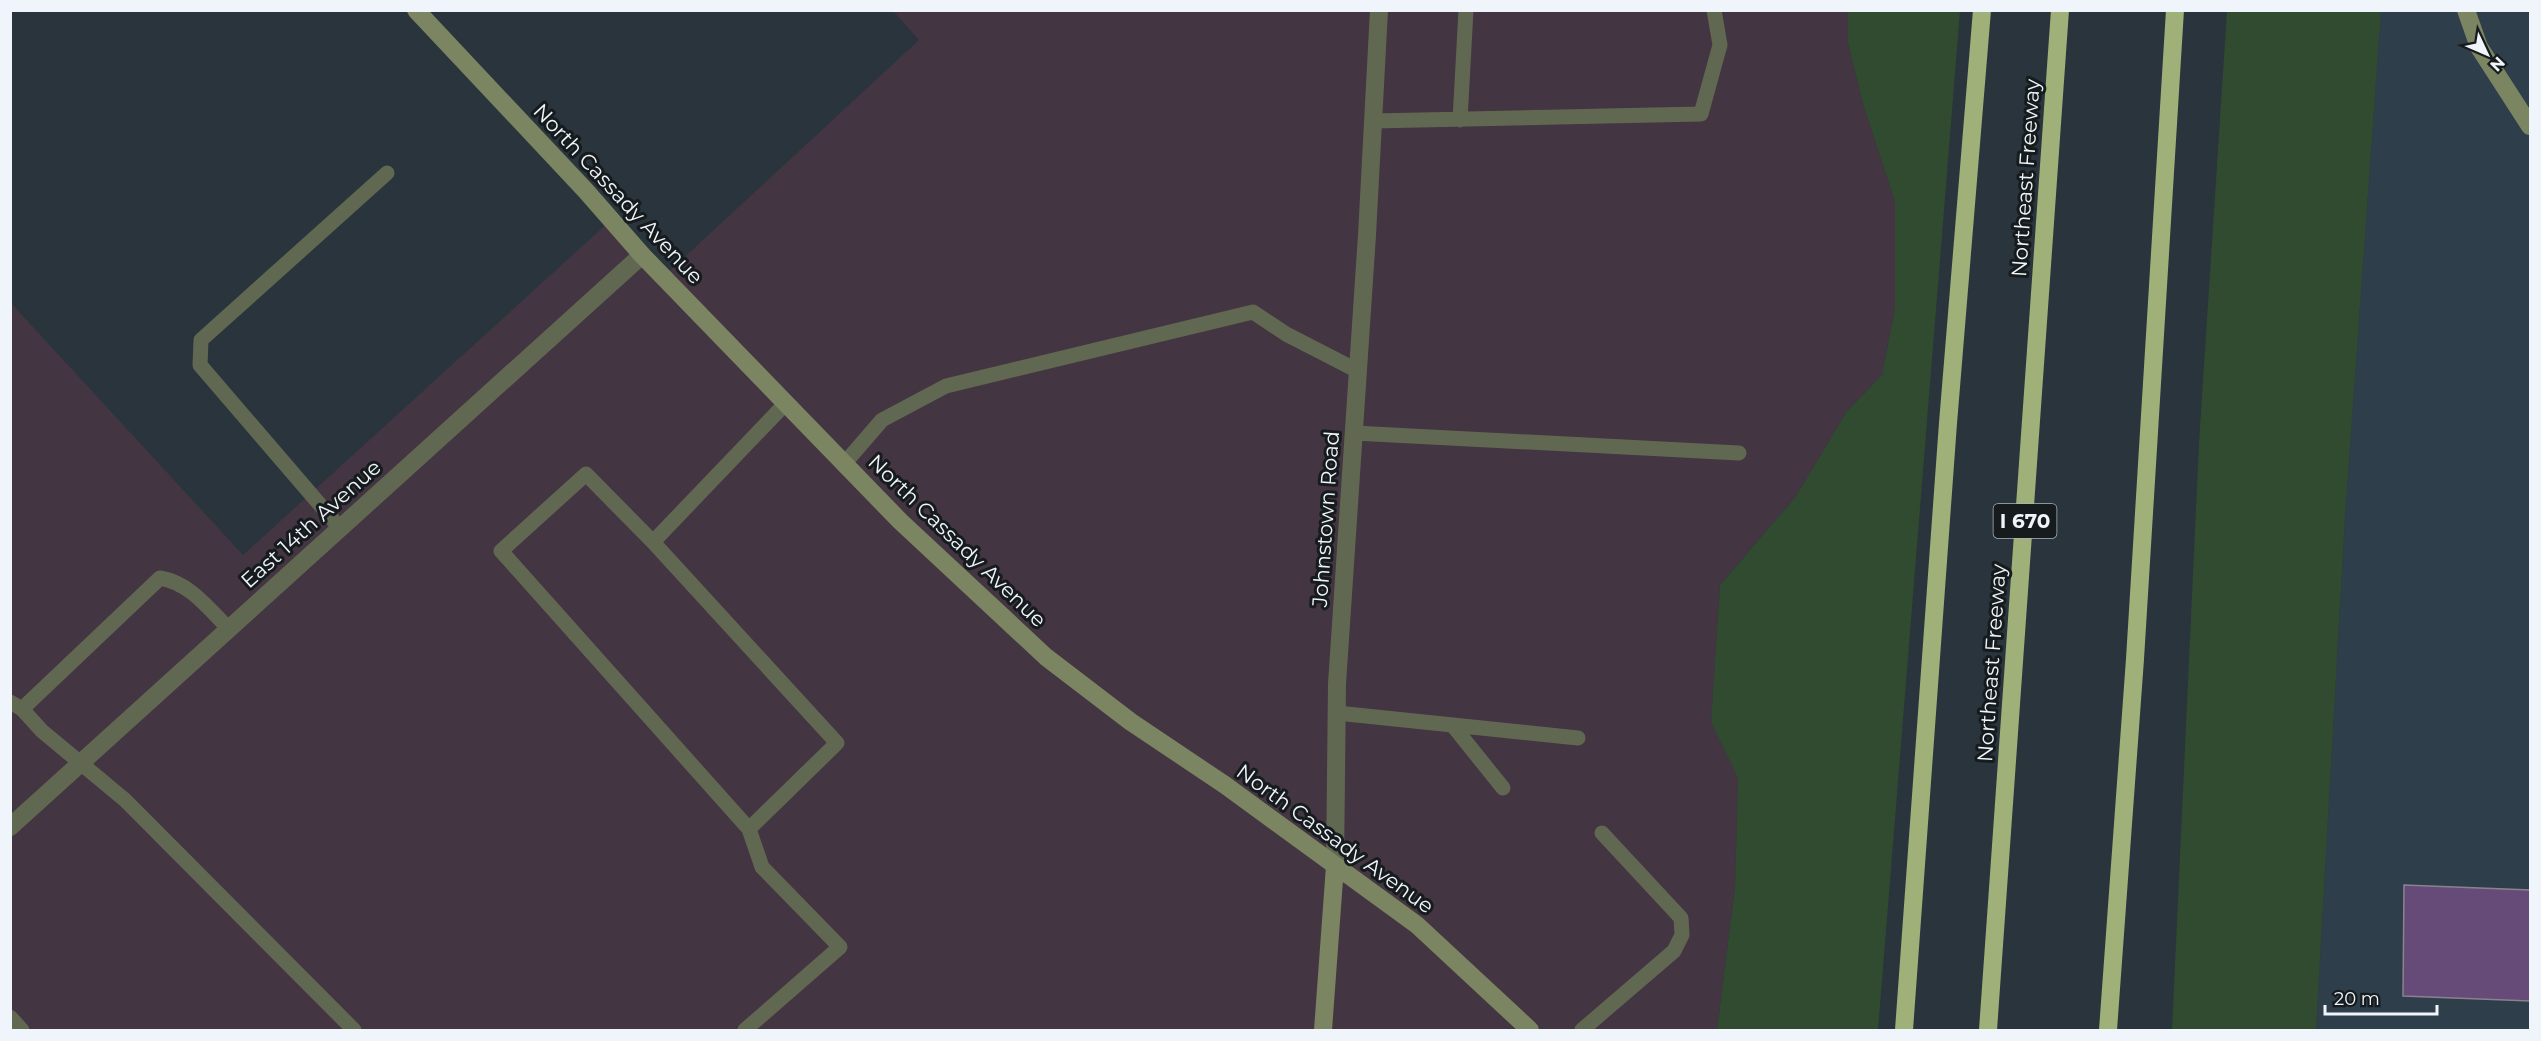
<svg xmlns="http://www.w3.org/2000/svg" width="2541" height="1041" viewBox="0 0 2541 1041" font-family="Montserrat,sans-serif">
<rect width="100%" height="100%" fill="#2a343c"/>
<path fill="#2e3e4a" d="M2381,11H2530V1030H2316L2345,517Z"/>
<path fill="#433541" d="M893,11H1848V43L1863,104L1895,202V308L1882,375L1847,411L1796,496L1720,585L1711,722L1738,777L1735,887L1717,1030H11L10,302L243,555L611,220L664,276L919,40Z"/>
<path fill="#314b31" d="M1848,11H1960L1878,1030H1717L1735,887L1738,778L1711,722L1720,585L1796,496L1847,411L1882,375L1895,308V202L1863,104L1848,43Z
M2227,11H2381L2345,517L2316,1030H2172L2199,443Z"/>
<path fill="#664b78" stroke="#8a838f" stroke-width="1.5" d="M2404,885L2530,890V1001L2403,996Z"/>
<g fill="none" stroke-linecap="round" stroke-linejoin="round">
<path stroke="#616852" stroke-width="15" d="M1460,120L1466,10
M1373,121L1701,114L1720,45L1714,10
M1354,433L1739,453
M844,464L882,420L946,386L1253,312L1286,334L1358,371
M340,528L200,365L201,340L387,173
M653,542L586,474L501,551L749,829L837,743L653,542L786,403
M10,702L22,709L160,578C190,583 208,608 229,629
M22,709L42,731L125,800L354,1030
M1337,713L1578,738
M1454,727L1503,788
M10,1017L22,1030
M745,1030L840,947L762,867L749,829
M1582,1030L1674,951L1682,935L1681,918L1602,833"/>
<path stroke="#616852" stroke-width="18" d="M10,827L642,255
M1335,866L1337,684L1367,235L1379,10"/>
<path stroke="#7b8562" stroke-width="18" d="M416,10L586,191L642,255L900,521L1046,657L1131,722L1225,785L1417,925L1530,1030
M2466,10L2479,47L2530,126
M1323,1030L1335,866"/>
<path stroke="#a0b079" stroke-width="18" d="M1904,1030L1948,423L1982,10
M1988,1030L2060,10
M2108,1030L2135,659L2175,10"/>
</g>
<g text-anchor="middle" stroke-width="6" stroke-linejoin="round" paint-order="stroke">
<rect fill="#161b1e" stroke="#aeb4b8" stroke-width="1.5" x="1993.5" y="504" width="63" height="34" rx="4.5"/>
<g font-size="20" font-weight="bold" fill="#eff5fa">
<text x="2025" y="528">I 670</text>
</g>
<g font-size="21" fill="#eff5fa" stroke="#161b1e">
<text transform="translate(2026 178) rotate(-86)" y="7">Northeast Freeway</text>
<text transform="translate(618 194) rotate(47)" y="7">North Cassady Avenue</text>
<text transform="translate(1326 519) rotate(-86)" y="7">Johnstown Road</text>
<text transform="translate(311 524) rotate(-42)" y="7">East 14th Avenue</text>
<text transform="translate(957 541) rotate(44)" y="7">North Cassady Avenue</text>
<text transform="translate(1992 663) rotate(-86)" y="7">Northeast Freeway</text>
<text transform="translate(1335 839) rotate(36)" y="7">North Cassady Avenue</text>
</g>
</g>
<rect width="2541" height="1041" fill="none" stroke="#eff5fa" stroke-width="24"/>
<g transform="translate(2487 54) rotate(134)" stroke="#161b1e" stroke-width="4.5" paint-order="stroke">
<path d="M0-4.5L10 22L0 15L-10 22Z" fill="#eff5fa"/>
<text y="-9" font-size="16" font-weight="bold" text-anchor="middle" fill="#eff5fa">N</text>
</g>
<path d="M2325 1005v9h112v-9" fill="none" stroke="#eff5fa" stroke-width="3"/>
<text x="2334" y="1005" font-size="18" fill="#eff5fa" stroke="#161b1e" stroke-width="4.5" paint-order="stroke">20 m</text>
</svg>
